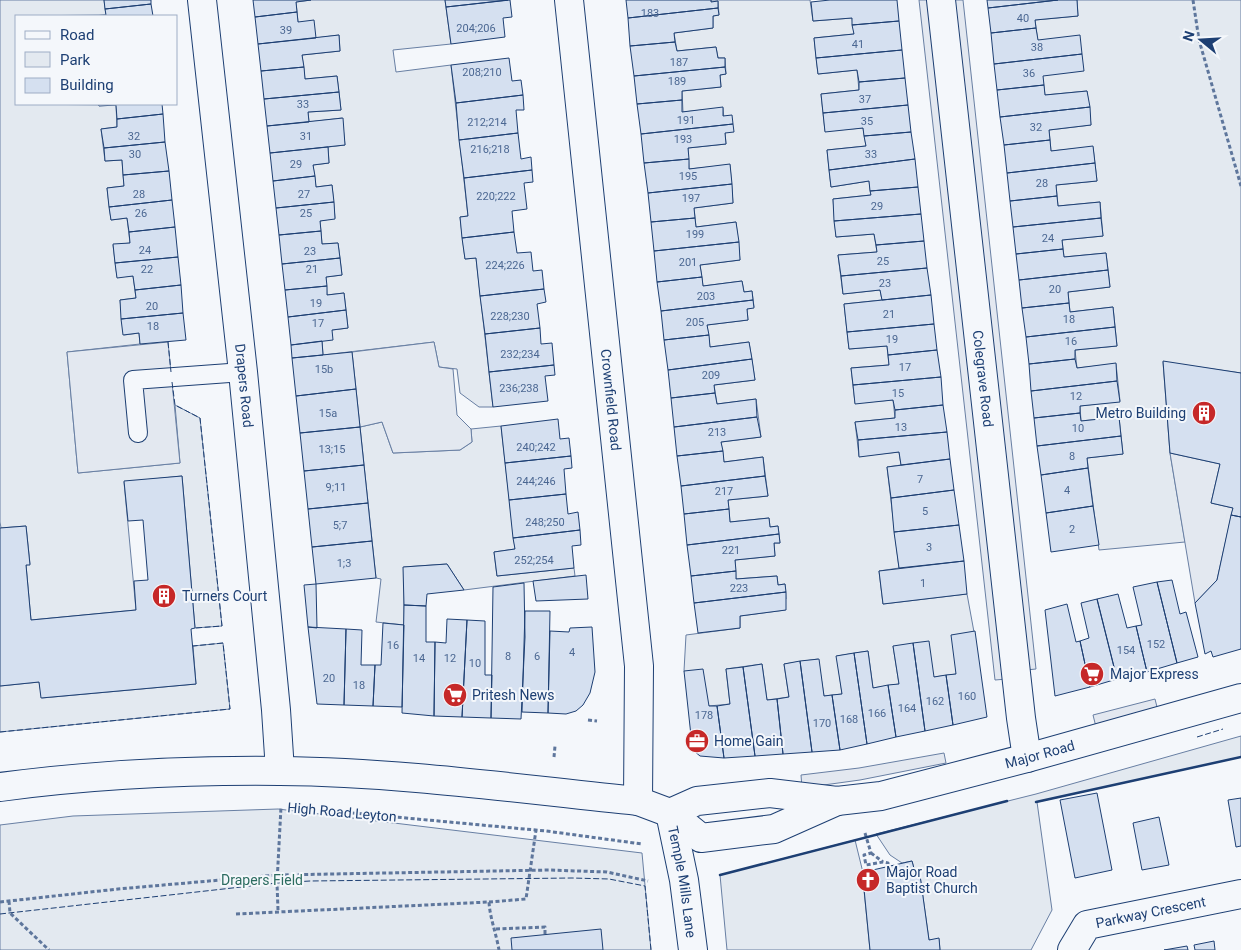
<svg xmlns="http://www.w3.org/2000/svg" width="1241" height="950" viewBox="0 0 1241 950" font-family="Roboto,sans-serif">
<rect width="100%" height="100%" fill="#f4f7fb"/>
<path fill="#e3e9f0" stroke="#687fa3" d="M0,0H104L106,15L16,16V104L116,105L117,127L101,129L105,161L122,160L124,186L107,188L111,220L127,218L130,243L113,245L117,277L133,276L136,298L120,300L124,335L139,333L140,344L67,352L78,473L180,463L175,405L200,418L222,626L195,628L182,476L124,482L136,610L31,620L26,565L30,564L26,526L1,528L0,522Z
M311,0H445L451,44L393,50L396,72L451,65L468,216L460,217L465,259L476,258L493,407H479L460,393L457,369L439,367L434,342L323,355L322,341L332,330L348,328L344,293L327,295L326,277L342,275L338,243L322,244L320,221L335,218L332,185L316,187L313,165L329,163L328,147L345,145L342,118L309,122L308,112L341,110L337,76L305,79L302,55L340,51L339,35L316,38L298,22L296,2Z
M711,0H810L813,21L852,18L854,34L814,38L818,74L857,70L859,90L821,94L825,131L863,128L866,146L827,150L831,187L869,181L871,195L833,199L836,237L874,234L877,252L838,255L843,294L880,290L882,300L844,304L849,349L887,346L889,365L851,368L855,403L893,400L895,418L855,422L859,456L899,452L901,465L887,467L899,568L879,571L883,604L967,594L974,632L956,674L934,677L893,646L899,684L873,688L868,651L837,656L842,694L824,696L818,659L784,664L789,697L767,700L762,664L726,669L730,704L709,706L684,671L686,635L740,628V616L785,610L784,600L786,599L785,584L778,585L777,576L736,579L735,560L775,556L774,543H780L778,526L770,527L769,518L730,522L728,500L768,496L763,457L724,462L721,442L761,437L756,399L717,404L714,385L755,380L749,342L710,347L707,325L748,320L747,309L754,307L752,291L744,292L742,281L703,286L700,265L740,260L736,222L696,227L694,208L733,203L730,165L689,169L688,148L726,144L723,108L683,112L682,91L721,87L720,75L726,74L725,58H718L716,47L677,51L674,33L713,28V16L719,15L718,1L711,2Z
M1077,0H1241V373L1163,362L1170,453L1185,542L1099,550L1087,458L1123,454L1119,417L1081,421L1080,406L1120,401L1116,364L1077,368L1075,350L1117,346L1113,307L1070,312L1068,292L1110,287L1106,253L1064,257L1062,240L1103,236L1100,202L1058,206L1056,185L1097,181L1093,147L1051,151L1049,130L1091,125L1087,91L1045,95L1035,20L1078,16Z
M382,422L393,453L460,450L472,442L471,429L501,426L515,549L494,552L497,576L574,568L575,576L464,590L447,564L404,567V625L376,622L381,579L376,578L360,427Z
M223,643L230,709L0,732V686L39,682L42,698L196,684L193,646Z
M1241,736V757L1037,802L1052,910L1031,950H940L939,939L929,940L920,876H916L912,861L902,863L890,855L876,834L1036,794Z
M278,809L642,853L651,950H0V825L73,816Z
M855,840L867,889L864,890L870,950H727L720,875Z"/>
<path fill="#e3e8f0" stroke="#687fa3" d="M919,0H931L1007,679L995,680Z
M951,0H963L1036,669L1026,670Z
M168,342L180,463L78,473L67,352Z
M434,342L439,367L453,369L457,415L471,429L472,442L460,450L393,453L382,422L360,427L352,352Z
M1170,453L1220,464L1211,503L1233,508L1217,580L1195,603Z
M1155,699L1158,711L1096,727L1093,715Z
M944,753L946,763L860,780L802,788L801,775L859,768Z"/>
<path fill="#d5e0f0" stroke="#1d3f73" d="M104,0H151V4L105,9Z
M253,0H311L296,2L297,12L255,17Z
M445,0H508L446,7Z
M510,0L512,17L503,18L505,37L451,44L446,7Z
M626,0H711V2L718,1V8L628,18Z
M830,0H897L899,21L852,25V18L813,21L811,2Z
M987,0H1058L988,8Z
M1058,0H1077L1078,16L1035,20L1036,28L991,33L988,8Z
M151,4L153,16H92L106,15L105,9Z
M718,8L719,15L713,16V28L674,33L675,42L630,46L628,18Z
M297,12L298,22L314,20L316,38L258,44L255,17Z
M899,21L902,50L816,58L814,38L854,34L852,25Z
M1036,28L1038,40L1080,35L1082,54L994,64L991,33Z
M339,35L340,51L302,55L304,67L261,71L258,44Z
M675,42L677,51L716,47L718,58H725V67L634,76L630,46Z
M902,50L905,78L859,82L857,70L818,74L816,58Z
M1082,54L1084,71L1043,76L1044,85L997,90L994,64Z
M509,58L512,81L521,80L523,95L456,103L451,65Z
M304,67L305,79L337,76L339,92L264,99L261,71Z
M725,67L726,74L720,75L721,87L682,91V100L637,104L634,76Z
M905,78L908,105L823,113L821,94L859,90V82Z
M1044,85L1045,95L1087,91L1090,107L1000,117L997,90Z
M339,92L341,110L308,112L309,122L267,126L264,99Z
M523,95L524,110H516L518,133L459,140L456,103Z
M682,100V112L723,107V116L732,115L733,124L641,134L637,104Z
M98,104H162L163,114L117,119L116,105L99,106Z
M908,105L911,132L864,136L863,128L825,132L823,113Z
M1090,107L1091,125L1049,130L1050,140L1004,145L1000,117Z
M163,114L165,142L104,148L101,129L117,127V119Z
M343,118L345,145L270,153L267,126Z
M733,124L734,132L725,133L726,144L688,148L689,159L644,163L641,134Z
M911,132L915,159L829,170L827,150L866,146L864,136Z
M518,133L521,159L531,157L532,170L464,178L459,140Z
M1050,140L1051,151L1093,146L1095,163L1007,173L1004,145Z
M165,142L169,171L123,175L122,160L105,161L104,148Z
M328,147L329,163L313,165L315,176L273,181L270,153Z
M689,159V169L730,164L732,184L648,193L644,163Z
M915,159L918,187L870,191L869,181L831,187L829,170Z
M1095,163L1097,181L1056,185L1057,196L1010,201L1007,173Z
M532,170L533,182L524,183L527,209L512,211L514,232L462,238L460,217L468,216L464,178Z
M169,171L172,200L109,207L107,188L124,186L123,175Z
M315,176L316,187L332,185L334,202L276,208L273,181Z
M732,184L733,203L694,208L695,218L651,222L648,193Z
M918,187L921,214L834,221L833,199L871,195L870,191Z
M1057,196L1058,206L1100,202L1101,218L1013,227L1010,201Z
M172,200L175,227L129,232L127,218L111,220L109,207Z
M334,202L335,219L320,221L321,231L279,235L276,208Z
M921,214L924,241L876,245L874,234L836,237L834,221Z
M695,218L696,227L736,222L739,242L654,251L651,222Z
M1101,218L1103,236L1062,240L1063,249L1016,254L1013,227Z
M175,227L178,257L115,263L113,244L130,243L129,232Z
M321,231L322,244L338,243L340,258L282,264L279,235Z
M514,232L517,253L531,252L533,271L542,270L544,289L480,296L476,258L465,259L462,238Z
M924,241L927,268L841,276L838,255L877,252L876,245Z
M739,242L740,260L700,265L702,277L657,282L654,251Z
M1063,249L1064,257L1106,253L1108,270L1019,280L1016,254Z
M178,257L181,285L135,290L133,276L117,278L115,263Z
M340,258L342,275L326,277L327,286L285,290L282,264Z
M927,268L931,295L882,300L880,290L843,294L841,276Z
M1108,270L1110,287L1068,292L1069,303L1022,308L1019,280Z
M702,277L703,286L742,281L744,292L752,291L753,300L661,311L657,282Z
M181,285L183,313L121,319L120,300L136,298L135,290Z
M327,286V295L344,293L346,310L288,317L285,290Z
M544,289L546,302L537,304L540,328L485,334L480,296Z
M931,295L934,324L847,332L844,304Z
M753,300L754,308L747,309L748,320L707,325L709,335L664,340L661,311Z
M1069,303L1070,312L1113,307L1115,327L1026,337L1022,308Z
M346,310L348,328L332,330L333,340L291,345L288,317Z
M183,313L186,340L140,344L139,333L123,335L121,319Z
M934,324L937,350L888,355L887,346L849,349L847,332Z
M1115,327L1117,346L1075,350V359L1029,364L1026,337Z
M540,328L541,344L552,343L554,365L489,372L485,334Z
M709,335L710,347L749,342L752,359L668,370L664,340Z
M322,341L323,355L292,358L291,345Z
M937,350L941,377L853,385L851,368L889,365L888,355Z
M352,352L356,389L296,396L292,358Z
M752,359L755,380L714,385L715,393L671,398L668,370Z
M1075,359L1077,368L1116,363L1117,381L1031,391L1029,364Z
M1163,361L1241,373V517L1231,515L1233,508L1211,503L1220,464L1170,453Z
M554,365L555,375L545,376L548,401L493,407L489,372Z
M941,377L943,405L895,410L893,400L855,404L853,385Z
M1117,381L1120,402L1080,406V413L1034,418L1031,391Z
M356,389L360,427L300,433L296,396Z
M715,393L717,404L756,399L757,417L674,427L671,398Z
M943,405L947,432L858,440L855,422L895,418V410Z
M1080,413L1081,421L1119,417L1121,436L1037,446L1034,418Z
M757,417L761,437L721,442L723,451L677,456L674,427Z
M558,419L560,439L569,438L571,456L505,463L501,426Z
M360,427L364,465L304,471L300,433Z
M947,432L950,459L901,465L899,452L859,457L858,440Z
M1121,436L1123,454L1087,458L1088,468L1041,475L1037,446Z
M723,451L724,462L763,457L765,476L681,486L677,456Z
M571,456L572,468L564,469L566,494L509,500L505,463Z
M950,459L954,490L891,498L887,467Z
M364,465L368,503L308,509L304,471Z
M1088,468L1093,506L1046,513L1041,475Z
M182,476L195,628L191,629L196,684L41,698L39,682L0,686V528L26,526L30,565H26L31,620L136,610L134,581L148,580L143,520L128,521L124,481Z
M765,476L768,496L728,500L729,509L684,514L681,486Z
M954,490L959,525L894,532L891,498Z
M566,494L568,514L578,512L580,530L513,538L509,500Z
M368,503L372,541L312,547L308,509Z
M1093,506L1099,545L1051,552L1046,513Z
M729,509L730,522L769,518L770,527L778,526L779,534L687,545L684,514Z
M1231,515L1241,517V649L1213,657L1211,651L1205,654L1195,603L1217,580Z
M959,525L964,561L899,568L894,532Z
M580,530L581,545L572,546L574,568L497,576L494,552L515,549L513,538Z
M779,534L780,543H774L775,556L735,560L736,571L691,576L687,545Z
M372,541L376,578L316,584L312,547Z
M964,561L967,594L883,604L879,571Z
M447,564L464,590L427,594L426,606L404,605L403,567Z
M736,571V579L777,576L778,585L785,584L786,592L694,603L691,576Z
M586,575L588,599L536,601L533,581Z
M1172,580L1180,614L1186,612L1198,657L1177,663L1157,582Z
M1157,582L1177,663L1147,672L1136,626L1142,625L1133,587Z
M524,583L525,637L521,719L491,718L493,587Z
M316,584L317,628L308,627L304,585Z
M786,592V610L740,616V628L698,633L694,603Z
M1118,594L1127,628L1136,626L1147,672L1117,679L1097,599Z
M1097,599L1117,679L1090,687L1080,641L1089,638L1081,603Z
M1067,604L1076,642L1080,641L1090,687L1055,696L1045,610Z
M404,605L426,606V642H435L434,716L402,713Z
M525,611H550L548,713L522,712Z
M447,619L467,620L462,717L434,716L435,642L446,643Z
M467,620L485,621V675H492L491,718L462,717Z
M383,623L404,625L402,707L373,706L375,665H381Z
M308,627L346,629L344,705L317,704Z
M592,627L595,672L590,693L583,705L576,711L566,714L548,713L550,631L569,632L570,628Z
M346,629L362,630L361,665H375L373,706L344,705Z
M975,631L987,717L953,725L946,675L956,674L951,635Z
M929,641L934,677L946,675L953,725L925,731L913,643Z
M913,643L925,731L896,737L888,685L899,684L893,646Z
M868,651L873,688L888,685L896,737L867,744L854,653Z
M854,653L867,744L840,750L832,695L842,694L836,656Z
M819,659L824,696L832,695L840,750L812,752L800,661Z
M800,661L812,752L783,754L777,699L789,697L784,664Z
M762,664L767,700L777,699L783,754L755,756L743,667Z
M743,667L755,756L724,758L717,706L730,704L726,669Z
M703,669L709,706H717L724,758L700,756L694,751L692,745L684,671Z
M1097,793L1112,870L1075,878L1060,800Z
M1241,798V846L1236,847L1228,800Z
M1159,817L1169,865L1142,870L1133,823Z
M912,861L916,876L920,875L929,940L939,938L940,950H870L864,889H867L864,872Z
M601,929L603,950H512L511,938Z
M1214,941L1215,950H1195L1194,945Z
M1187,946L1188,950H1164Z"/>
<g fill="none" stroke-linecap="round" stroke-linejoin="round">
<g stroke="#1d3f73" stroke-width="20">
<path id="service" d="M138,433L133,380L243,372"/>
</g>
<g stroke="#1d3f73" stroke-width="30">
<g id="minor">
<path id="s1" d="M202,0L243,372L276,710L280,771"/>
<path id="s2" d="M941,0L1021,718L1027,758"/>
<path id="s3" d="M1072,950L1087,925L1241,894"/>
</g>
</g>
<g stroke="#1d3f73" stroke-width="30">
<g id="tertiary">
<path id="s4" d="M569,0L639,666L638,801"/>
<path id="s5" d="M670,813L684,880L693,950"/>
</g>
</g>
<g stroke="#1d3f73" stroke-width="30">
<g id="primary">
<path d="M0,787C91,775 188,770 280,771C400,772 519,789 638,801L670,813L701,838L774,829L837,801"/>
<path id="s6" d="M670,813L697,801L770,793L837,801L881,796L1027,758L1241,698"/>
</g>
</g>
<path stroke="#5e769c" stroke-width="3" stroke-dasharray="4 2.5" stroke-linecap="butt" d="M1193,0L1199,40L1241,186
M588,720L597,721
M554,757L555,746
M320,810L546,831L642,844
M865,833L871,853L864,855L866,865L883,862L888,863V866
M871,853L883,862
M9,901L10,913L49,950
M0,902L118,889L278,875L549,870L607,872L648,881
M489,902L526,899L536,830
M278,910L277,883L281,807
M236,914L489,902C490,918 496,933 499,950
M496,929L545,927V934"/>
<use href="#service" stroke="#f4f7fb" stroke-width="18"/>
<use href="#minor" stroke="#f4f7fb" stroke-width="28"/>
<use href="#tertiary" stroke="#f4f7fb" stroke-width="28"/>
<use href="#primary" stroke="#f4f7fb" stroke-width="28"/>
<path stroke="#1d3f73" stroke-width="1" stroke-dasharray="6 2.5" stroke-linecap="butt" d="M168,342L171,372
M172,382L175,405L200,418L222,626L195,628
M0,732L230,709L223,643L193,646
M1197,737L1223,729
M0,914L277,883L310,881L572,878L609,879L645,886L651,950"/>
<path stroke="#1d3f73" stroke-width="2.5" d="M1036,802L1241,757
M720,875L1007,801"/>
</g>
<defs>
<g id="building-disc" transform="scale(1.25)"><circle r="9.5" fill="#c62828" stroke="#f4f7fb"/><path d="M-4-6H4V6H1V3H-1V6H-4ZM-2.5-4.3h1.7v1.8h-1.7ZM.8-4.3h1.7v1.8H.8ZM-2.5-1h1.7V.8h-1.7ZM.8-1h1.7V.8H.8Z" fill="#fff"/></g>
<g id="supermarket-disc" transform="scale(1.25)"><circle r="9.5" fill="#c62828" stroke="#f4f7fb"/><path d="M-6-5.5h2.5l.6 2H6L4.5 2H-2.5L-4.4-4H-6ZM-1.5 3.2a1.3 1.3 0 1 0 .1 0ZM3 3.2a1.3 1.3 0 1 0 .1 0Z" fill="#fff"/></g>
<g id="office-disc" transform="scale(1.25)"><circle r="9.5" fill="#c62828" stroke="#f4f7fb"/><path d="M-6-3h4V-5.5h4V-3h4V5H-6ZM-1-4.5V-3h2v-1.5ZM-6 0V1H6V0Z" fill="#fff"/></g>
<g id="church-disc" transform="scale(1.25)"><circle r="9.5" fill="#c62828" stroke="#f4f7fb"/><path d="M-1.2-6h2.4v3.5h3.3v2.4h-3.3V6h-2.4V-.1h-3.3v-2.4h3.3Z" fill="#fff"/></g>
</defs>
<g fill-rule="evenodd">
<use href="#building-disc" x="1204" y="413"/>
<use href="#building-disc" x="164" y="596"/>
<use href="#supermarket-disc" x="1092" y="674"/>
<use href="#supermarket-disc" x="455" y="695"/>
<use href="#office-disc" x="697" y="741"/>
<use href="#church-disc" x="868" y="880"/>
</g>
<g text-anchor="middle" stroke-width="4" stroke-linejoin="round" paint-order="stroke">
<g font-size="11" fill="#4b6792">
<text x="650" y="17">183</text>
<text x="1023" y="22">40</text>
<text x="476" y="32">204;206</text>
<text x="286" y="34">39</text>
<text x="858" y="48">41</text>
<text x="1037" y="51">38</text>
<text x="679" y="66">187</text>
<text x="482" y="76">208;210</text>
<text x="1029" y="77">36</text>
<text x="677" y="85">189</text>
<text x="865" y="103">37</text>
<text x="303" y="108">33</text>
<text x="686" y="124">191</text>
<text x="867" y="125">35</text>
<text x="487" y="126">212;214</text>
<text x="1036" y="131">32</text>
<text x="134" y="140">32</text>
<text x="306" y="140">31</text>
<text x="683" y="143">193</text>
<text x="490" y="153">216;218</text>
<text x="135" y="158">30</text>
<text x="871" y="158">33</text>
<text x="296" y="168">29</text>
<text x="688" y="180">195</text>
<text x="1042" y="187">28</text>
<text x="139" y="198">28</text>
<text x="304" y="198">27</text>
<text x="496" y="200">220;222</text>
<text x="691" y="202">197</text>
<text x="877" y="210">29</text>
<text x="141" y="217">26</text>
<text x="306" y="217">25</text>
<text x="695" y="238">199</text>
<text x="1048" y="242">24</text>
<text x="145" y="254">24</text>
<text x="310" y="255">23</text>
<text x="883" y="265">25</text>
<text x="688" y="266">201</text>
<text x="505" y="269">224;226</text>
<text x="147" y="273">22</text>
<text x="312" y="273">21</text>
<text x="885" y="287">23</text>
<text x="1055" y="293">20</text>
<text x="706" y="300">203</text>
<text x="316" y="307">19</text>
<text x="152" y="310">20</text>
<text x="889" y="318">21</text>
<text x="510" y="320">228;230</text>
<text x="1069" y="323">18</text>
<text x="695" y="326">205</text>
<text x="318" y="327">17</text>
<text x="153" y="330">18</text>
<text x="892" y="343">19</text>
<text x="1071" y="345">16</text>
<text x="520" y="358">232;234</text>
<text x="905" y="371">17</text>
<text x="324" y="373">15b</text>
<text x="711" y="379">209</text>
<text x="519" y="392">236;238</text>
<text x="898" y="397">15</text>
<text x="1076" y="400">12</text>
<text x="328" y="417">15a</text>
<text x="901" y="431">13</text>
<text x="1078" y="432">10</text>
<text x="717" y="436">213</text>
<text x="536" y="451">240;242</text>
<text x="332" y="453">13;15</text>
<text x="1072" y="460">8</text>
<text x="920" y="483">7</text>
<text x="536" y="485">244;246</text>
<text x="336" y="491">9;11</text>
<text x="1067" y="494">4</text>
<text x="724" y="495">217</text>
<text x="925" y="515">5</text>
<text x="545" y="526">248;250</text>
<text x="340" y="529">5;7</text>
<text x="1072" y="533">2</text>
<text x="929" y="551">3</text>
<text x="731" y="554">221</text>
<text x="534" y="564">252;254</text>
<text x="344" y="567">1;3</text>
<text x="923" y="587">1</text>
<text x="739" y="592">223</text>
<text x="1156" y="648">152</text>
<text x="393" y="649">16</text>
<text x="1126" y="654">154</text>
<text x="572" y="656">4</text>
<text x="508" y="660">8</text>
<text x="537" y="660">6</text>
<text x="419" y="662">14</text>
<text x="450" y="662">12</text>
<text x="475" y="667">10</text>
<text x="329" y="682">20</text>
<text x="359" y="689">18</text>
<text x="967" y="700">160</text>
<text x="935" y="705">162</text>
<text x="907" y="712">164</text>
<text x="877" y="717">166</text>
<text x="704" y="719">178</text>
<text x="849" y="723">168</text>
<text x="822" y="727">170</text>
</g>
<g font-size="14" fill="#1d3f73" stroke="#f4f7fb">
<text dy="5" stroke="none"><textPath href="#s2" startOffset="381">Colegrave Road</textPath></text>
<text dy="5" stroke="none"><textPath href="#s1" startOffset="388">Drapers Road</textPath></text>
<text dy="5" stroke="none"><textPath href="#s4" startOffset="402">Crownfield Road</textPath></text>
<text dy="5" stroke="none"><textPath href="#s6" startOffset="379">Major Road</textPath></text>
<text transform="translate(342 812) rotate(5)" y="5">High Road Leyton</text>
<text dy="5" stroke="none"><textPath href="#s5" startOffset="70">Temple Mills Lane</textPath></text>
<text dy="5" stroke="none"><textPath href="#s3" startOffset="94">Parkway Crescent</textPath></text>
</g>
<g font-size="14" fill="#1d3f73" stroke="#f4f7fb" text-anchor="start">
<text x="1186" y="418" text-anchor="end">Metro Building</text>
<text x="182" y="601">Turners Court</text>
<text x="1110" y="679">Major Express</text>
<text x="472" y="700">Pritesh News</text>
<text x="714" y="746">Home Gain</text>
<text x="886" y="877">Major Road<tspan x="886" dy="16">Baptist Church</tspan></text>
</g>
<g font-size="14" fill="#2c6c60" stroke="#f4f7fb">
<text x="262" y="885">Drapers Field</text>
</g>
</g>
<rect x="15" y="15" width="162" height="90" fill="#f4f7fb" stroke="#9eadc5"/>
<rect x="25" y="31" width="25" height="8" fill="#f4f7fb" stroke="#9eadc5"/>
<text x="60" y="40" font-size="15" fill="#1d3f73">Road</text>
<rect x="25" y="52" width="25" height="15" fill="#e3e9f0" stroke="#9eadc5"/>
<text x="60" y="65" font-size="15" fill="#1d3f73">Park</text>
<rect x="25" y="78" width="25" height="15" fill="#d5e0f0" stroke="#9eadc5"/>
<text x="60" y="90" font-size="15" fill="#1d3f73">Building</text>
<g transform="translate(1201 40) rotate(288)" stroke="#f4f7fb" stroke-width="4" paint-order="stroke">
<path d="M0-4L9 19L0 12L-9 19Z" fill="#1d3f73"/>
<text y="-8" font-size="14" font-weight="bold" text-anchor="middle" fill="#1d3f73">N</text>
</g>
</svg>
